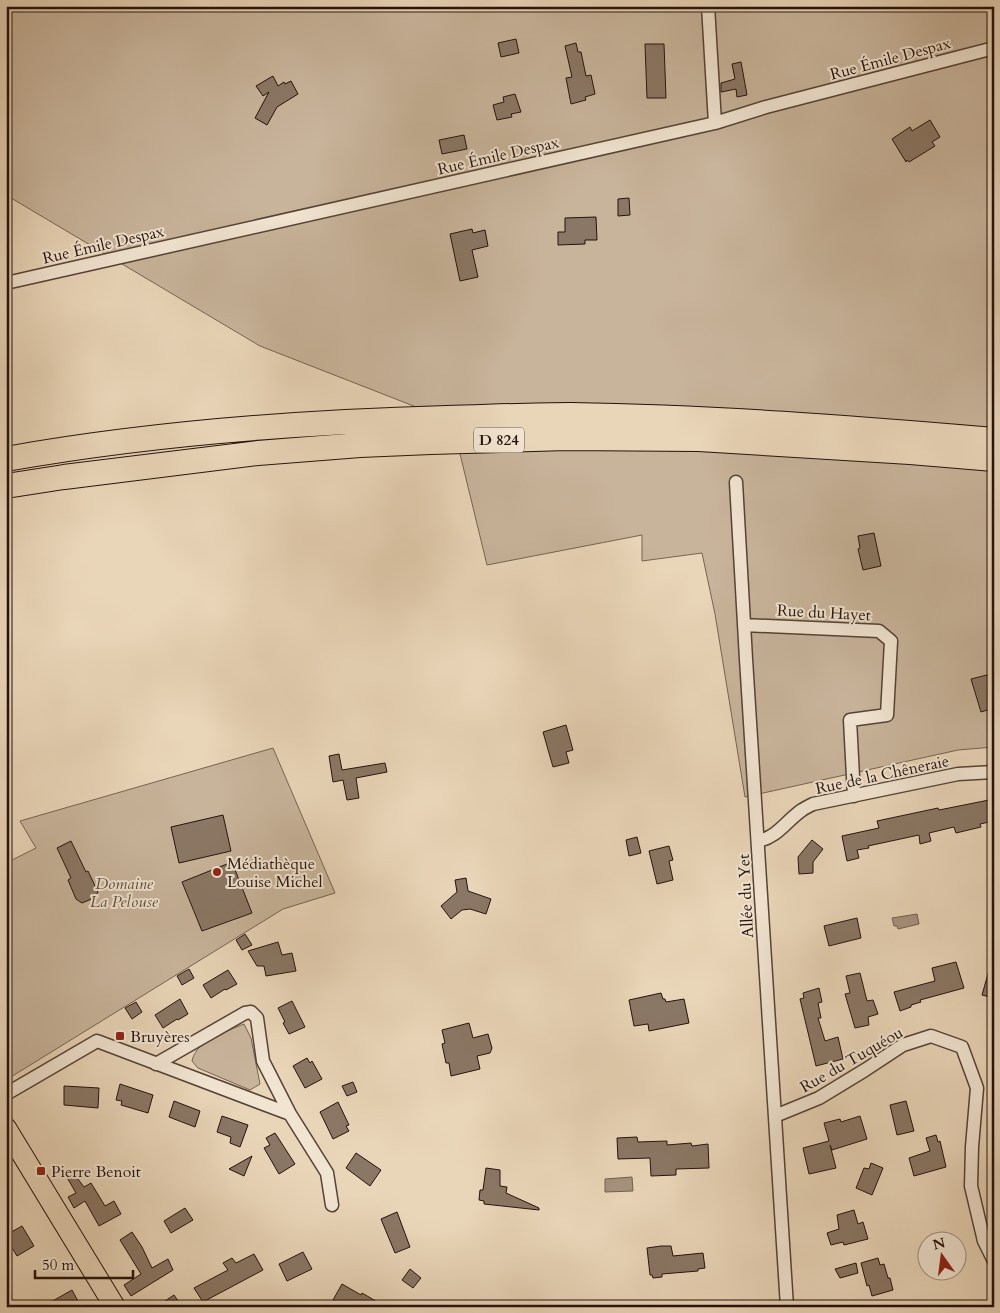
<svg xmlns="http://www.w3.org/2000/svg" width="1000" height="1313" viewBox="0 0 1000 1313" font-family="Cardo,serif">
<rect width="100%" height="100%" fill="#e9d5b8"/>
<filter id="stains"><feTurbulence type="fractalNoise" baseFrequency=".004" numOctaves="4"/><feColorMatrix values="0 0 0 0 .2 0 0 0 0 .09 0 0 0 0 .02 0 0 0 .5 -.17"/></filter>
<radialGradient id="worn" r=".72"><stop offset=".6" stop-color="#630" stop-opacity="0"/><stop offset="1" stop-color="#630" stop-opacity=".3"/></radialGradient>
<path fill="#c8b49b" stroke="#766354" d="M6,6H994V747L958,750L745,797L715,614L702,553L642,561V535L487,565L452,421L260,346L6,195Z
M273,748L335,893L283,909L6,1080V863L36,848L20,821Z
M244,1024L251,1038L260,1084L250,1090L198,1068L192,1061C193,1056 195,1053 197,1050C204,1041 233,1028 244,1024Z"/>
<path fill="#a6937e" stroke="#725f50" d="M917,914L919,924L898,929L897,926H894L892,918Z
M632,1177L633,1191L605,1192V1179Z"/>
<path fill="#8a7765" stroke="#24120c" d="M516,39L519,53L501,57L498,43Z
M576,43L578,52H581L586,76L591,75L595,94L585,97L586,100L571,104L566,78L572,77L565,46Z
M645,44H664L666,98H647Z
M741,62L747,95L737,97L736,89L721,92V83L735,79L732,64Z
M273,76L278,86L284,82L285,84L291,81L298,94L277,107L267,125L255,118L269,92L263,96L256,86Z
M515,94L521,112L511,114L512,117L497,120L493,105L504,102L503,97Z
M930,120L940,137L932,142L935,146L909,162L907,160L906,162L892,139L910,127L912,131Z
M464,135L467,149L442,154L439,140Z
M629,198L630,215L618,216V199Z
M596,217L597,240H585V244L558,245V232H565V218Z
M472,229L473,233L485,230L488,246L472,250L478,277L460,281L450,234Z
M874,533L881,566L863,570L858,549L860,548L858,536Z
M991,674L994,683V708L981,712L971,679Z
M566,725L573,750L566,752L569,763L553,767L543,732Z
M339,754L342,770L385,763L387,772L356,778L359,798L347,800L343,780L333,782L329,756Z
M994,799V821L980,824L981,827L956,833L954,827L929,833L931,841L920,844L919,835L868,846L869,848L857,850L859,858L847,861L842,836L879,828L877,821L938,808L939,810Z
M223,815L231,851L179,863L171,827Z
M637,837L641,853L629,856L626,840Z
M812,840L823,849L813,862V873L799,874L798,857Z
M71,841L86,872L88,871L98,892L94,898L82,903L76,899L68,880L71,878L57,848Z
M669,846L673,860L669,861L673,880L657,884L649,851Z
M232,862L252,913L202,931L182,882Z
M466,878L468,891L491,899L486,914L470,909L462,910L451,919L441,906L457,892L455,880Z
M857,918L861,938L829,946L824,926Z
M245,934L252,945L242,950L236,940Z
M278,942L282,955L292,953L296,971L266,976L264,966H257L248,951Z
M956,962L964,988L920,1000L921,1002L911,1005V1007L900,1011L894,992L935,981L932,968Z
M991,963H994V998L982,995Z
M189,969L194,978L182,985L177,976Z
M228,970L237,984L226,990L225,989L211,998L203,985Z
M860,973L867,1001L873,1000L878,1014L868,1017L869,1025L855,1028L845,994L850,993L846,976Z
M819,988L822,1002L818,1003L821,1018H818L825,1041L838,1037L843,1059L816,1066L800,999L804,998L803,993Z
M661,993L663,999H665L666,1002L684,999L689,1023L649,1031L648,1024L634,1026L629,1000Z
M180,999L188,1014L178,1020L177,1019L163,1028L155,1015Z
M292,1001L305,1027L289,1034L283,1023L285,1022L278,1008Z
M136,1002L142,1012L132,1019L125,1008Z
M469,1023L473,1038L488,1034L492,1048L490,1053L477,1056L480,1069L451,1076L449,1063H446L442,1044L445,1043L442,1030Z
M307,1058L310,1063L312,1061L322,1079L305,1088L293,1066Z
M353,1082L357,1092L347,1096L342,1086Z
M120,1084L153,1095L148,1113L121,1105L122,1101L116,1100Z
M64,1086L99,1088L98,1108L64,1105Z
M174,1101L200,1111L195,1127L169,1117Z
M906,1101L914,1131L897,1135L890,1105Z
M338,1102L349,1125L346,1126L349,1131L333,1139L320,1112Z
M222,1116L248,1125L240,1147L230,1143L231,1137L217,1132Z
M860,1116L867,1139L832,1150L830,1145L836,1168L809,1174L803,1148L829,1141L824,1123L840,1119L841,1122Z
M275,1133L295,1164L279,1174L264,1148L270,1145L266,1138Z
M936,1135L938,1142L940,1141L946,1167L914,1176L909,1158L930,1151L926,1138Z
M637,1137L638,1142L667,1141V1145L691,1143L692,1146L708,1144L709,1168L676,1169V1175L651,1176L650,1158L618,1159L617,1138Z
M356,1153L381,1170L370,1186L346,1168Z
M252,1156L244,1176L229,1169Z
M871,1163L883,1168L872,1195L856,1188L864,1168L869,1169Z
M486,1168L500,1170V1186L507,1187L506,1193L539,1208V1210L484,1204V1201L479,1200L480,1190H483Z
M71,1170L84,1187L91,1183L105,1206L114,1201L121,1214L99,1226L85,1201L74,1208L68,1197L76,1193L65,1174Z
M185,1208L193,1220L171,1233L164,1221Z
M854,1210L858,1224L863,1222L868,1239L844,1245L843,1242L831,1245L827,1233L839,1229L837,1215Z
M397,1212L410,1247L395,1253L381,1219Z
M22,1226L34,1246L17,1256L6,1238V1235Z
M132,1232L142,1247L152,1268L168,1259L173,1270L131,1296L124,1285L141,1274L120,1240Z
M661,1246H671L673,1256L703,1253L705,1268L698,1269V1271L662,1274V1277L653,1278L652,1275H650L647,1248Z
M303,1252L312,1269L287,1281L279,1264Z
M254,1254L263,1270L203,1302L194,1288L228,1270L223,1263L232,1258L236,1263Z
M878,1258L880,1265L884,1264L888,1278H890L893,1290L872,1296L869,1285L867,1286L861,1263Z
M856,1263L858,1273L840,1278L835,1269Z
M410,1269L421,1278L413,1288L402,1280Z
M342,1284L361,1295L362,1293L386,1307H345L333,1300Z
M72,1290L79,1303L71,1307H42Z
M174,1295L182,1307H156Z"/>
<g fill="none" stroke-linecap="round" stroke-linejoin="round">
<g stroke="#554337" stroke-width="15">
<path id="street" d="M708,6L715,123
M6,283L715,123L766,107L994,48
M736,482L746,659L787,1307
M744,625L879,631L891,641L887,715L850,720L854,796
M758,841C778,837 786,821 802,810C805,808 809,806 813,804L958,774L994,772
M156,1064L245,1013L251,1012L257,1018L263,1061L290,1114L327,1173L332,1205
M6,1094L97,1041L290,1114
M775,1116L819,1098L865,1070L903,1045L931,1036L962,1047L977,1088L972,1147L971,1186L984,1241L994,1261"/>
</g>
<g stroke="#24120c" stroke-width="22">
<path id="primary" d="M6,1128L115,1307"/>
</g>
<g stroke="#24120c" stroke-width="26">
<path id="highway" d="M6,459C152,433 300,422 447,418C488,417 530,415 571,415C713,417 853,428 994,440
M6,486L64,477L258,453L360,445L431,442L567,438L699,439L910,452L994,459"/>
</g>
<use href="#street" stroke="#f1e4d1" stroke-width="12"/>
<use href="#primary" stroke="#e9d5b8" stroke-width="20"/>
<use href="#highway" stroke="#e9d5b8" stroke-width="24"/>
</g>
<g fill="#8f2418" stroke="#f1e4d1" stroke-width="2">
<circle cx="217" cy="872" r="5"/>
<rect x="115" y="1031" width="10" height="10" rx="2.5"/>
<rect x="36" y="1166" width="10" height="10" rx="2.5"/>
</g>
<g text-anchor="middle" stroke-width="4" stroke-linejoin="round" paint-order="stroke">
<rect fill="#f1e4d1" stroke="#625147" stroke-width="1" x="474" y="427.5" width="50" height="25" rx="4"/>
<g font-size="15" font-weight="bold" fill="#24120c">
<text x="499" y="445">D 824</text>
</g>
<g font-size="16" fill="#24120c" stroke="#f1e4d1">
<text transform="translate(890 58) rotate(-15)" y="6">Rue Émile Despax</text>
<text transform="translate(498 155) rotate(-13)" y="6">Rue Émile Despax</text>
<text transform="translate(103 244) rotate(-13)" y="6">Rue Émile Despax</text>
<text transform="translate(824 612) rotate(3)" y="6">Rue du Hayet</text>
<text transform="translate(882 774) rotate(-12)" y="6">Rue de la Chêneraie</text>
<text transform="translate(745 896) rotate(-93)" y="6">Allée du Yet</text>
<text transform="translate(851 1059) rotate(-30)" y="6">Rue du Tuquéou</text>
</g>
<g font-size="16" fill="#24120c" stroke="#f1e4d1" text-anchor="start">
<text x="227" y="869">Médiathèque<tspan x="227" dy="18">Louise Michel</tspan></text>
<text x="130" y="1042">Bruyères</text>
<text x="51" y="1177">Pierre Benoit</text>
</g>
<g font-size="16" font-style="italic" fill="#5d4b3e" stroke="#f1e4d1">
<text x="124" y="889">Domaine<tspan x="124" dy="18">La Pelouse</tspan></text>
</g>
</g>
<rect width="1000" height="1313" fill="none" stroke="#e9d5b8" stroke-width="25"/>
<rect x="8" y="8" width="985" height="1298" fill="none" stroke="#24120c" stroke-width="2.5"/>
<rect x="12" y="12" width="975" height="1288" fill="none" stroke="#24120c"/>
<g transform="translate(942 1256) rotate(346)"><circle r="24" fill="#f1e4d1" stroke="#9f9082"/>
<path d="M0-4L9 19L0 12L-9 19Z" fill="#8f2418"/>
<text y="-8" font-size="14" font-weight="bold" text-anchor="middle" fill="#24120c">N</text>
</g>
<path d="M35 1270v8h98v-8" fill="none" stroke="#24120c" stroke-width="2.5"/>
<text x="42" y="1270" font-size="15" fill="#24120c" stroke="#f1e4d1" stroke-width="4" paint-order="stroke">50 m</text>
<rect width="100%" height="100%" filter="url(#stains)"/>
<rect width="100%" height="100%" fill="url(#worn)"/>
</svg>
